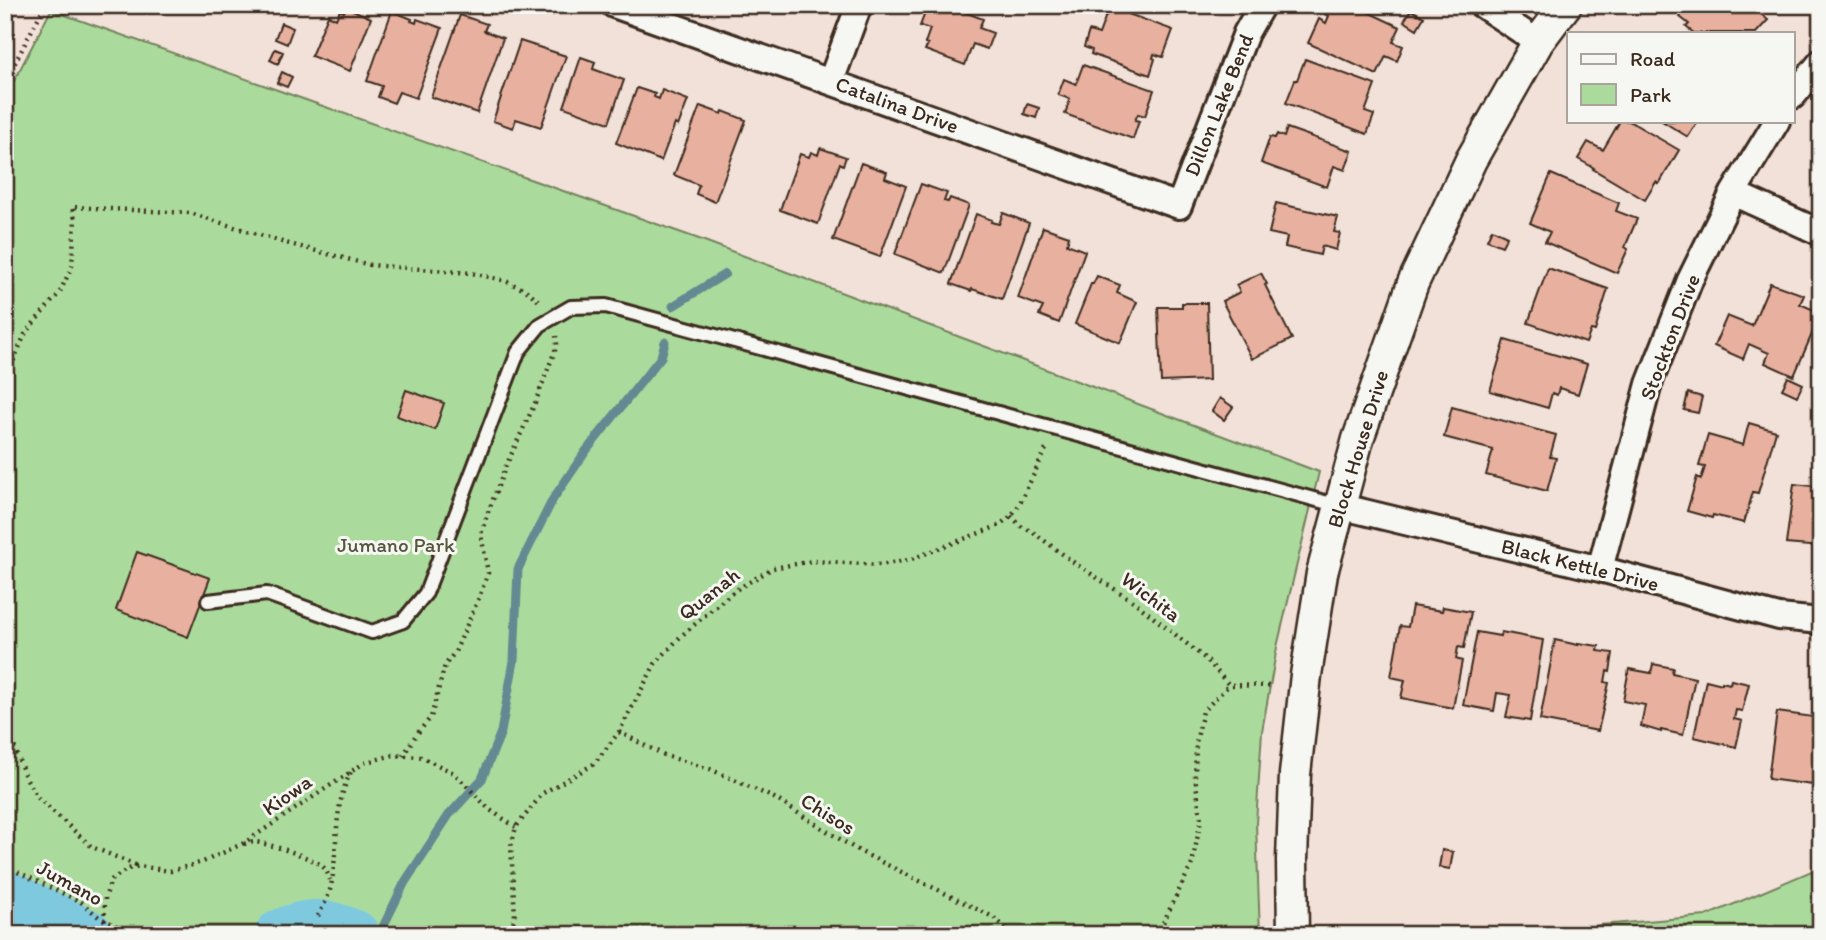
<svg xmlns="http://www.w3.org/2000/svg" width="1826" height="940" viewBox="0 0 1826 940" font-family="Itim,sans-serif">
<rect width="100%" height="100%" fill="#f2e1d9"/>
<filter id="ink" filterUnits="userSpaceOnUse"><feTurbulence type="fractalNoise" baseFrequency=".0143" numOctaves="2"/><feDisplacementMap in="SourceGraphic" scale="14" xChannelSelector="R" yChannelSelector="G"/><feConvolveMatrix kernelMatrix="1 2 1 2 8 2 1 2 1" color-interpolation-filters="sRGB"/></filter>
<g filter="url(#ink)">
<path fill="#abdb9c" stroke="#73825d" stroke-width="2" d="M51,10L699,239L1319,472L1277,647L1262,731L1256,823L1260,935H5V98Z
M1821,867V935H1569L1600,925L1706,916Z"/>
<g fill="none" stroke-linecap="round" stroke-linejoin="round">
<path stroke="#648992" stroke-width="9" d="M673,306L725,274
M379,935L405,882L449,815L482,779L501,732L514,661L518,569L553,499L586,451L661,357L665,342"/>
<path stroke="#7fc9df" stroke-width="51" d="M5,895L88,935
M280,935C309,921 325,923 354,935"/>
</g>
<path fill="#e8b09f" stroke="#3b2a1e" stroke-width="2" d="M928,5H946L983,19L979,28L993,33L987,49L973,44L965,65L925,50L928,44L925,43L930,29L920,26Z
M1151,5H1174L1170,14Z
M1328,5H1353L1400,27L1393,42L1403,46L1397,61L1386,56L1377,75L1308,43L1319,19L1326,23L1329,16L1325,14Z
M1688,5H1750L1768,20L1756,33H1694L1686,27L1689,24L1680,17Z
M346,7L371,18L350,71L311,56L328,15L336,19L340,10L344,12Z
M1109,7L1173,30L1163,57L1154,54L1153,58L1155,59L1150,75L1091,54L1092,50L1084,47L1089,31L1099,34Z
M1411,10L1424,17L1417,29L1404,21Z
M392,11L412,19L411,21L416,23L417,19L442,28L416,98L399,92L394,103L378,97L382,86L367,81Z
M460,15L487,24L484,31L503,38L477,113L431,97Z
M281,23L293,28L287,44L275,39Z
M520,41L566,56L541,127L516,119L513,128L493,121Z
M275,49L283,52L278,64L270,60Z
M581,57L595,62L593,69L624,80L609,123L564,107Z
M1305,59L1375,85L1365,112L1374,115L1367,134L1286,103L1295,80H1297Z
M1083,65L1154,90L1145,116L1138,114L1135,120L1139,121L1133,139L1065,114L1070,99L1058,95L1064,79L1076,84Z
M282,72L292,77L287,87L277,83Z
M637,88L655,94L654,97L659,99L662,90L688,100L678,126L675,124L661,161L616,143Z
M1027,104L1039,108L1036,118L1024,114Z
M700,106L722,114L723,111L746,120L715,202L696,194L699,185L674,175Z
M1620,121H1629L1679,150L1659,184L1656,182L1645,200L1593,169L1594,168L1578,159L1588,142L1603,150Z
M1662,121H1698L1688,137Z
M1287,128L1352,151L1345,170L1334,166L1327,187L1261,163L1270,137L1275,138L1277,134L1284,137Z
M820,148L846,157L843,165L840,163L818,224L780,210L800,154L809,157L811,152L818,155Z
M861,163L887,172L885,178L906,186L880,257L833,240Z
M1551,174L1619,203L1616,211L1637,219L1625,247L1628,249L1617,273L1545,242L1550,232L1530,223Z
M921,184L947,193L944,201L948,202L950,198L969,205L944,273L895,254Z
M1276,203L1338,217L1334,232L1340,233L1336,250L1322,246L1320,255L1285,247L1287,237L1269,233Z
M1003,213L1029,223L1002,299L972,289L971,291L951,284L976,214L992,220L991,222L999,224Z
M1043,227L1069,236L1067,244L1085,251L1059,323L1039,315L1043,307L1018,298Z
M1492,229L1507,236L1502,246L1487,240Z
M1548,268L1608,289L1595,331L1591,330L1586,343L1528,323Z
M1261,273L1267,284L1265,285L1292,339L1252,359L1222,301L1240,292L1236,285Z
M1097,276L1120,285L1117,293L1137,302L1120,343L1075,324L1091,284H1093Z
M1770,283L1804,295L1800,304L1821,313L1794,376L1765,363L1769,353L1749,344L1743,359L1714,346L1727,316L1752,326Z
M1182,303H1207L1209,380L1161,382L1158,307H1182Z
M1505,340L1587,364L1578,394L1559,388L1557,395L1552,393L1548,408L1490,391Z
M1788,377L1803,384L1797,396L1782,389Z
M406,390L444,403L435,430L397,416Z
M1688,393L1702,397L1698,413L1684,410Z
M1220,398L1233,407L1224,420L1212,411Z
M1452,407L1556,435L1550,457L1556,458L1547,491L1486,475L1493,450L1444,437Z
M1749,423L1776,431L1758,493L1753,492L1744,523L1713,515L1712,518L1687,511L1697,477L1701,479L1705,467L1699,466L1708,435L1743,445Z
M1794,484L1821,487V547L1786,544Z
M137,552L210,578L188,637L116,610Z
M1412,606L1442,611L1443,607L1471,612L1464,648L1458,647L1456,659L1462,661L1453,708L1401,698L1405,680L1391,677L1400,626L1408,627Z
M1477,632L1500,636L1501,632L1543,640L1530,721L1506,717L1511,695L1497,693L1494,711L1463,705Z
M1555,640L1578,645V643L1599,646L1598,651L1613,653L1610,672L1607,671L1605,682L1609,683L1598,731L1540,720Z
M1653,664L1673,668L1672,673L1695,678L1683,735L1661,730V732L1641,726L1645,705L1623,701L1629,669L1651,673Z
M1706,680L1722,684V682L1730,684L1731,680L1749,684L1742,711L1736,710L1734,719L1742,721L1736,747L1694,737Z
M1777,712L1820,718L1821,713V786L1768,779Z
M1442,850L1453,852L1450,869L1439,867Z"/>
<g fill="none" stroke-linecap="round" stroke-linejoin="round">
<g stroke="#3b2a1e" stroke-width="18">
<path id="service" d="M208,601L267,594L372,632L403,621L426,593L518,352L540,325L571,307L606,306L1339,506"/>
</g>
<g stroke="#3b2a1e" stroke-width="30">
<path id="minor" d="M614,5L1179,206L1246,33L1262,5
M1482,5L1538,42
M831,81L859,5
M1793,96L1821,62
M1733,193L1821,233
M1339,506L1600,569L1779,617L1821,621
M1600,569L1649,384L1690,280L1733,193L1777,121"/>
</g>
<g stroke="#3b2a1e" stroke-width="35">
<path id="tertiary" d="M1293,935L1292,860L1295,774L1306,675L1322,573L1358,439L1413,283L1471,160L1538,42L1566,5"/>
</g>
<path stroke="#3b2a1e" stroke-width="4.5" stroke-dasharray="2 5" stroke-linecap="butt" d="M5,82L45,5
M5,380L26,332L60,292L72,266L75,219L72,207L190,213L282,242L370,265L472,273L506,281L529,292L542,304
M1011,516L1021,526L1034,533L1076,564L1133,601L1207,660L1229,685L1274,686
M5,728L13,743L24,774L37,797L92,847L138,866
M619,732L666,756L710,769L774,798L859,851L993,917L1014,935
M403,756L416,735L431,717L445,665L455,652L478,600L488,573L481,534L487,515L505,468L536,401L557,345L556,336
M244,844C248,843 252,842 255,842C267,843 314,858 322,866C327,870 328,875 330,880
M5,866L81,902L100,918L121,928L160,935
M318,916C323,907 329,896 331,886C339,848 332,808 351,772
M104,935L105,898L111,880L128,869L139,866L170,871L203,862L244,843L364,763L393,755L421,757L454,773L490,810L516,827
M508,935L515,917L511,846L516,827L543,793L594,764L619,732L655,664L681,636L734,591L773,568L813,561L880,565L909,560L998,526L1011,516L1019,505L1048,445
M1157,935L1192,864L1201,820L1195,776L1196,742L1203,711L1229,685"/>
<use href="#service" stroke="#f6f6f2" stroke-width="12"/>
<use href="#minor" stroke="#f6f6f2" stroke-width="24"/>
<use href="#tertiary" stroke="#f6f6f2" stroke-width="30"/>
</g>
</g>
<g text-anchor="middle" stroke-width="6" stroke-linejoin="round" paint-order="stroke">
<g font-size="21" fill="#3b2a1e" stroke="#f6f6f2">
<text transform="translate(897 105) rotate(20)" y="7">Catalina Drive</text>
<text transform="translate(1219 105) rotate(-68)" y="7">Dillon Lake Bend</text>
<text transform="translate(1670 337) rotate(-69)" y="7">Stockton Drive</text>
<text transform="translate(1358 449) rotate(-73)" y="7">Block House Drive</text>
<text transform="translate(1580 565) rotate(14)" y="7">Black Kettle Drive</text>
<text transform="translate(709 594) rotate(-38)" y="7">Quanah</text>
<text transform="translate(1151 597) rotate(37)" y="7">Wichita</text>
<text transform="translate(287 795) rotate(-35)" y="7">Kiowa</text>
<text transform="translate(828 814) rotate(32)" y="7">Chisos</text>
<text transform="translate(70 883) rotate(29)" y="7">Jumano</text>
</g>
<g font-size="21" fill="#57563e" stroke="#f6f6f2">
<text x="396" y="552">Jumano Park</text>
</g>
</g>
<rect width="1826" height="940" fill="none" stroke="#f6f6f2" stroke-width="28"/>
<rect x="14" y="14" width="1798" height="912" fill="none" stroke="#3b2a1e" stroke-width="2.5" filter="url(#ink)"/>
<rect x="1567" y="32" width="228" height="91" fill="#f6f6f2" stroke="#aba49d" stroke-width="2"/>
<rect x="1581" y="54" width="35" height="10" fill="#f6f6f2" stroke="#aba49d" stroke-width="2"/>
<text x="1630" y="66" font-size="21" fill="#3b2a1e">Road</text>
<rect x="1581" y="84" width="35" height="21" fill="#abdb9c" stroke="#aba49d" stroke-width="2"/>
<text x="1630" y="102" font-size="21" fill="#3b2a1e">Park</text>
</svg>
